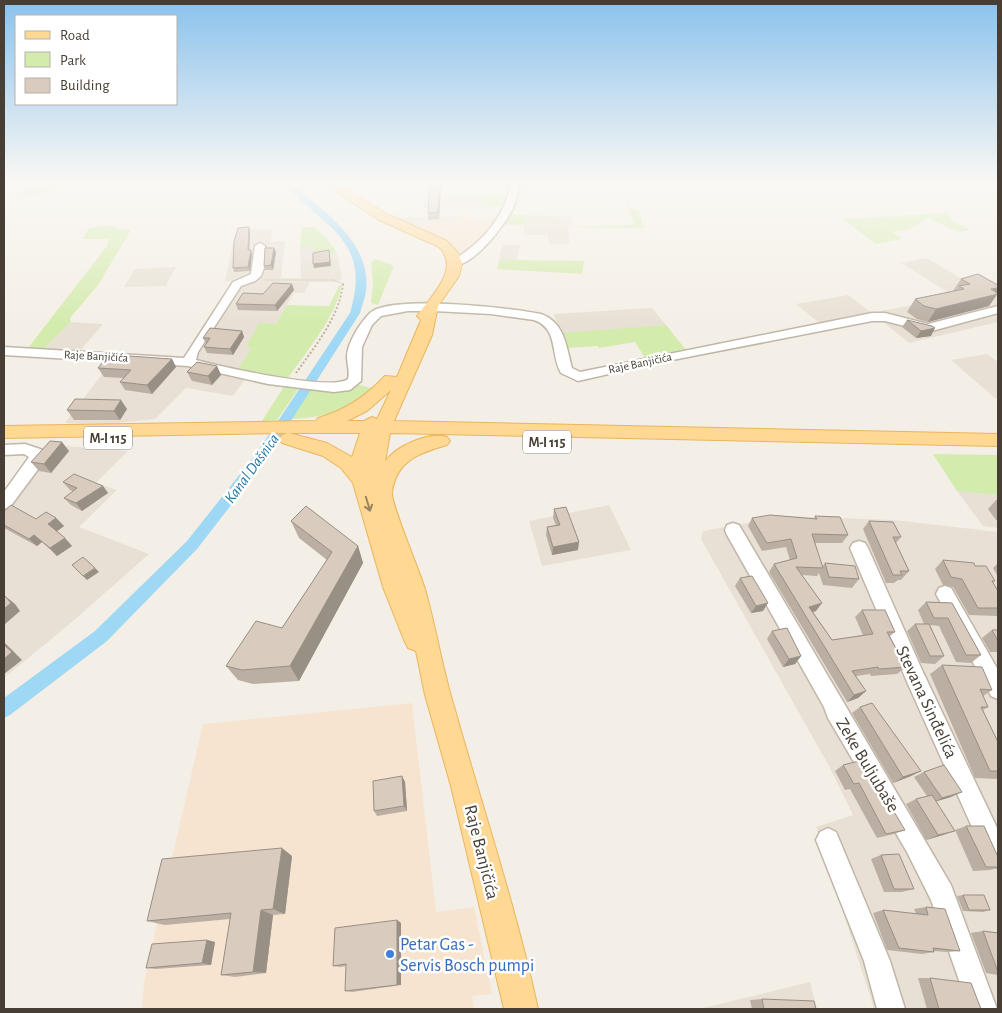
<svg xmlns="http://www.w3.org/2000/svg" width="1002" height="1013" viewBox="0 0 1002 1013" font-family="'Alegreya Sans',sans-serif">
<rect width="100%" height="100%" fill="#f4efe6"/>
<path fill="#e8e0d4" d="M481,194L482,207L424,208L425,195Z
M524,215L572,217L573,225L568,226L570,244H549L548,235H524Z
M459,216L454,221L414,226L397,218Z
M272,229L270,242L285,241L281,278H301L300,248H314L315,260L327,254L337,253L342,278L338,282H310L304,293H294L276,324L247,347L252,348L238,369L197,361L196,353L235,282L225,281L236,230Z
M502,245H520L516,261L499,260Z
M927,258L980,290L989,289L998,294V322L909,343L881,320L822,325L796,304L848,295L872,313L951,297L949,293L901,263Z
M176,267L166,286L124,287L135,269Z
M652,308L666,325L566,334L559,333L554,314Z
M71,322L103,324L79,352L44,349Z
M987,354L998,362V398H995L951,360Z
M115,357L174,362L246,378L233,396L186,388L155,419L107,424L65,423Z
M55,445L128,451L96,483L117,490L79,527L149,554L72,622L4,678V509Z
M957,491L998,495V528L983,526Z
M609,505L631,550L542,566L529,521Z
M784,516L894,520L998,532V1009H874L816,827L853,815L829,766L701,539L703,531Z
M810,982L817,1009H699Z"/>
<path fill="#f7e4d0" d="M459,216L497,217L479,241L466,253L459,252L438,235L414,226L454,221Z
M412,703L436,912L474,907L492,994L472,996L474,1009H142L144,983L158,918L203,724Z"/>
<path fill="#d3ebad" d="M27,184H70L66,189L54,191L51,194L14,198Z
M519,184H530L531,188L622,187L630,208L639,211L644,228L568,227L634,225L620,188L524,190L512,215H524V225L501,224L515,201Z
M510,193L506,207H482L481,194Z
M947,213L952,221L970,230L958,232L928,218L910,229L892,232L902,239L876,244L843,219Z
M100,226H115V228L131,230L98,285L70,318L71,322L44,349L28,348L107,246L109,239H83L88,229Z
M302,227H314L325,236L337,253L327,254L315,261L314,248H300Z
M375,259L392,265L393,268L378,305L371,303L373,283L371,263Z
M499,260L584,261L582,274L497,269Z
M342,285C334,320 308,349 288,378L238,369L252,348L246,347L259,323L276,324L287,305L329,306L339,286Z
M666,325L687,351L645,358L635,342L599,348L598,346L567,348L563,333Z
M355,384L372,388C350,411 322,418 290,419L312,387Z
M285,385L299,388L277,420L262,421Z
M933,454L998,455V495L957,491Z"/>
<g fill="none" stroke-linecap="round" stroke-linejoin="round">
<path fill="#9fd8f4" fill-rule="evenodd" d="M284,184H292C324,211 372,243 366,291C365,298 362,306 360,313L266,460L197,549L107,641L10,715L4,718V698L95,631L187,541L256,454L350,313C372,240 326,229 284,184Z"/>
<g stroke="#c0b6a8" stroke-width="3">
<path id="minor" d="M511,184H519C518,192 517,200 513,208C506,224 471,270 451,265V261C481,244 504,218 511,184Z
M260,243L265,246L264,268L261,276L255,281L241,286L198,352L196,360C219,366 332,392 348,379C350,372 347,364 347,356C348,342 360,323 370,313C390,294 514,308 541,314C565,323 566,346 572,368L580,372L872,313H885L928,324L998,306V313L928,332L885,321H872L657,363L578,381L561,373C550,354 559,329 534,320L491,314L434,311H408L381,316L372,325L362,347L361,381L350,390L334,392L268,384L188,366L4,355V347L184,358L233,282L251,274L255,246Z
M25,444L43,450L46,454L39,468L10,507L4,509V492L29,457L24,454L4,455V445Z
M733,523L739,525L951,885L997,1009H969L931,900L907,852L828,718L824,707L727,535L725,530L727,525Z
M859,541L865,543L868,548L922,670L998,830V868L989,865L908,684L850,548L853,543Z
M945,586L951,588L998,670V699L991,696L936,594L939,588Z
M828,828L836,832L890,961L905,1009H877L864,961L816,840L820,832Z"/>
</g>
<g stroke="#eab55e" stroke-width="2">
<path id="major" d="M324,184H337L387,214L447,241L458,253L462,263L459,276L438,306L432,335L394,421L998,434V446L390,433L385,462C395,446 430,431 447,437L450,441L447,445C420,453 396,460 392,493C391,504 420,572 425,589C435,624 441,661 451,696C480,800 515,903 538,1009H504L451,786L425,695L416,651L408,648L404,640L383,587L353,483L341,468L323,456L282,443L279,439L282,435L287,433L4,438V426L316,421L318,418C345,410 365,397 385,376L397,377L421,320L417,316C431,296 461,269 439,247L379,220ZM391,390L377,419L372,417L364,421H347L367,411ZM289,433H360L352,457L327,443Z"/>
</g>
<path stroke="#c3b099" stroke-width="1" stroke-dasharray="1 1" stroke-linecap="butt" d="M265,280H334L343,284"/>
<path stroke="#c3b099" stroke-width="2" stroke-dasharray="2 2" stroke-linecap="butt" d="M296,373C315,346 339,318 343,284L341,283"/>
<use href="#minor" fill="#fff" fill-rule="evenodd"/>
<use href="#major" fill="#ffd894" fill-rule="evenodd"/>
</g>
<path fill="#bbafa3" d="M441,184L439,219L428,220V213Z
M249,227L250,231L249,250H251L252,254L250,271L234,272L233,268Z
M276,252L273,270H265L264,266Z
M961,279L998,285V293L989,306L928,322L917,319L907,312L915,299L953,291Z
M294,290L277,311L238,310L236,304L263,294Z
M907,320L931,336L916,338L902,327Z
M242,331L244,337L233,355L207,353L204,347L206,344L203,338Z
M172,359L176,367L152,394L125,390L120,382L124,378L104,377L98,368Z
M217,366L221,375L212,385L192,381L187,372Z
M127,409L120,420H74L67,410Z
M69,451L51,473L39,471L31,462Z
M63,482L103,486L108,493L82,511L71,505L64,498L73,491L70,490Z
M996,500H998V520H996L988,509Z
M554,509L578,550L552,555L546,535L547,527L556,525L553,518Z
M4,511L36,519L56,518L64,526L57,531L72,546L57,556L42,542L37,546L4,528Z
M815,516L848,535L842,543H815L822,567L825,563L859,579L852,588L823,585L819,573L817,576L802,575L816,611L813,612L832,640L863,635L855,617L862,610L895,632L890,636L906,667L897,674L871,676L870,674L856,676L866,691L858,698L847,702L769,572L774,564L790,560L786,547L762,551L748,526L752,518L814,519Z
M291,521L358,546L363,563L299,681L253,684L238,680L226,666L282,628L327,560L299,538Z
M869,521L901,537L896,543L909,571L901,580H898L894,583H886L863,529Z
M943,560L975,566L995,581L993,582L998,591V616L969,615L953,587L943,585L935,569Z
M998,563V577L993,568Z
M740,578L763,611L751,613L735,586Z
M926,602L952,603L981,655L971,663L956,662L939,626L930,625L944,656L935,664L921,663L907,631L915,624H924L918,610Z
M992,630H998V652H990L982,638Z
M772,631L801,656L795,664L783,667L767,639Z
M942,665L992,690L983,696L988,707L983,710L998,742V779H997L975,778L930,674Z
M860,707L921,771L911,776L893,783L852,713Z
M843,765L905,830L894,834L877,838L850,789L845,790L835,771Z
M924,772L951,797L936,801L943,835L926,840L906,804L916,799L927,796L914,777Z
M402,776L405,782L407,811L377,816L374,811Z
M966,826L998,867V868L990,870L973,871L955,830Z
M881,855L914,889L902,892H884L871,859Z
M292,856L285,914L273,915L266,973L235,977L221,975L230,919L165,925L147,921Z
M963,895L990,910L983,912L963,911L957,896Z
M926,907L960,951L947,952L934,951V952L922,954L887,950L873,913L883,910L916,914L914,909Z
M397,920L401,923V985L352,992L345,991L346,966L340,967L333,966Z
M983,931L998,933V975L986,973L971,933Z
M207,940L215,942L211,965L156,969L146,968Z
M918,978H930L981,1009H927Z
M762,999L816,1009H752L750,1000Z"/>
<path fill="#988f85" d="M440,184H441L439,219L438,212Z
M249,227L250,231L249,254L248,250Z
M274,248L276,252L273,270L271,265Z
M251,250L252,254L250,271L248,267Z
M329,250L331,266L314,268L313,264Z
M292,284L294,290L277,311L275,305Z
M998,288V293L989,306L928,322L936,309L991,289Z
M935,328L931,336L916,338L921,331Z
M242,331L244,337L233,355L230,349Z
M172,359L176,367L152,394L147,385Z
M217,366L221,375L212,385L208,376Z
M121,400L127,409L120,420L114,411Z
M62,442L69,451L51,473L44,464Z
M103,486L108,493L82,511L76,503Z
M56,518L64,526L56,532L48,524Z
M34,535L42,542L37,546L29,539Z
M65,538L72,546L57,556L50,548Z
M579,542L578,550L552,555L553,547Z
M358,546L363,563L299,681L290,666Z
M95,568L99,572L87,580L83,576Z
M5,596L15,604L20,611L4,625V609Z
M768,603L763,611L751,613L756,606Z
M822,603L816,611L805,614L809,607Z
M4,642L22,660L4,674Z
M801,656L795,664L783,667L789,659Z
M866,691L858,698L847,702L854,695Z
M921,771L911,776L893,783L903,777Z
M402,776L405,782L407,811L404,806Z
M962,792L951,797L931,803L942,798Z
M955,831L943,835L926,840L938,835Z
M282,848L292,856L285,914L273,909Z
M261,910L273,915L266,973L253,972Z
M397,920L401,923V985H397Z
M207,940L215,942L211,965L202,963Z"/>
<path fill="#d9ccbe" stroke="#988f85" d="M430,184H440L438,212L428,213Z
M249,227L248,250H251L248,267L233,268L234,242L238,228Z
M265,248H274L271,265L264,266Z
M329,250L330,262L313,264V253Z
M978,274L998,285V288L991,289L998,294L936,309L924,306L915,299L964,289L959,286L970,284L961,279Z
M273,283L292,284L275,305L236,304L243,293L263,294Z
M907,320L932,326L935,328L921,331Z
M210,328L242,331L230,349L204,347L210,338H203Z
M129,356L172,359L147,385L120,382L131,370L98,368L107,357L127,358Z
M197,362L217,366L208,376L187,372Z
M75,399L121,400L114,411L67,410Z
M50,441L62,442L44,464L31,462Z
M74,474L103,486L76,503L64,498L77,488L63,482Z
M11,505L36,519L46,512L56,518L48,524L65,538L50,548L34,535L29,539L4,525V511Z
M306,506L358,546L290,666L242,670L226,666L256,621L282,628L332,552L291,521Z
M566,507L579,542L553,547L547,527L560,525L554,509Z
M770,515L817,519L815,516L840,517L848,535L812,534L823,568L796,567L822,603L809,607L832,640L873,634L862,610H885L895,632H887L906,667L879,669L878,667L852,671L866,691L854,695L774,564L797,558L791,539L767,543L752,518Z
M869,521L893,522L901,537H893L909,571H900L902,575H893Z
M83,557L95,568L83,576L72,565Z
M943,560L974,563L975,566H986L995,581H992L998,591V608H978L962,579L951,577Z
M825,563L855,566L859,579L829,577Z
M752,576L768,603L756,606L740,578Z
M5,596L11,603L4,609V597Z
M926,602L952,603L981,655H966L948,618H934Z
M915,624H929L944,656H930Z
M787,628L801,656L789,659L772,631Z
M992,630H998V641Z
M4,645L12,652L4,659Z
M942,665L982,667L992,690L980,689L988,707H981L998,742V771H990Z
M872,703L921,771L903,777L860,707Z
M863,760L905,830L886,834L859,783L854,784L843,765Z
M944,765L962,792L942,798L924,772Z
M402,776L404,806L374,811L373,781Z
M932,795L955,831L938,835L916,799Z
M966,826H984L998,857V867H986Z
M282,848L273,909L261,910L253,972L221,975L231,913L147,921L162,859Z
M899,854L914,889H894L881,855Z
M963,895H984L990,910H969Z
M926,907L945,909L960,951L933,948L934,952L899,948L883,910L928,915Z
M397,920V985L345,991L346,964L333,966L335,928Z
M983,931L998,933V972Z
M207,940L202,963L146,968L152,944Z
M930,978L971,983L981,1009H939Z
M762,999L814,1001L816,1009H764Z"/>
<defs><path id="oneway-shaft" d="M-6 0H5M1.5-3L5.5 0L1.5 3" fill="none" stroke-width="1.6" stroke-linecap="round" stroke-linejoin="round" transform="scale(1.25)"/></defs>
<use stroke="#9a8460" href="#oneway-shaft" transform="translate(368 504) rotate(73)"/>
<linearGradient id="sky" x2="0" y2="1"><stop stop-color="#8bc2ed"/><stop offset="0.56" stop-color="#faf8f4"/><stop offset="1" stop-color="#faf8f4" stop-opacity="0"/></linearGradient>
<rect width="1002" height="326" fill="url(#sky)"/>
<circle fill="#3f7fe0" stroke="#fff" stroke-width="2" cx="390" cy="954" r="5"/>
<g text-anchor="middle" stroke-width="5" stroke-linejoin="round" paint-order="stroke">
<g font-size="12" fill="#473f35" stroke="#fff">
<text transform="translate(96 356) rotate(3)" y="4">Raje Banjičića</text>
<text transform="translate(640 363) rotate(-12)" y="4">Raje Banjičića</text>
</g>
<g fill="#fff" stroke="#7e7972" stroke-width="1">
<rect x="84" y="426.5" width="48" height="23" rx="4"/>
<rect x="523" y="430.5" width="48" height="23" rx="4"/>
</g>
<g font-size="14" font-weight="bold" fill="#473f35">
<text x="108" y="443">M-I 115</text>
<text x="547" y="447">M-I 115</text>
</g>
<g font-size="16" font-style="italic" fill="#267ba8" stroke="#fff">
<text transform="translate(251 468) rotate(-54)" y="6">Kanal Dašnica</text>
</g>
<g font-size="18" fill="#473f35" stroke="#fff">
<text transform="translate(927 702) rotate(65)" y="6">Stevana Sinđelića</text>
<text transform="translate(868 765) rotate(59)" y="6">Zeke Buljubaše</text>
<text transform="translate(482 852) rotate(76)" y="6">Raje Banjičića</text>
</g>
<g font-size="18" fill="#366cbe" stroke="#fff" text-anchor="start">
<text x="400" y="950">Petar Gas -<tspan x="400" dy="21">Servis Bosch pumpi</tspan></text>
</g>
</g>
<rect width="1002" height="1013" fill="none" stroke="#473f35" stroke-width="10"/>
<rect x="15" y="15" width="162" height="90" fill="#ffffff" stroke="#b5b2ae"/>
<rect x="25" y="31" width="25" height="8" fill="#ffd894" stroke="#b5b2ae"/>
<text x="60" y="40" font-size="15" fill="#473f35">Road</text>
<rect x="25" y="52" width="25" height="15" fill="#d3ebad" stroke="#b5b2ae"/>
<text x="60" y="65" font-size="15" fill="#473f35">Park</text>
<rect x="25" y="78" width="25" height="15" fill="#d9ccbe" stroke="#b5b2ae"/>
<text x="60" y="90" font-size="15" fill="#473f35">Building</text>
</svg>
